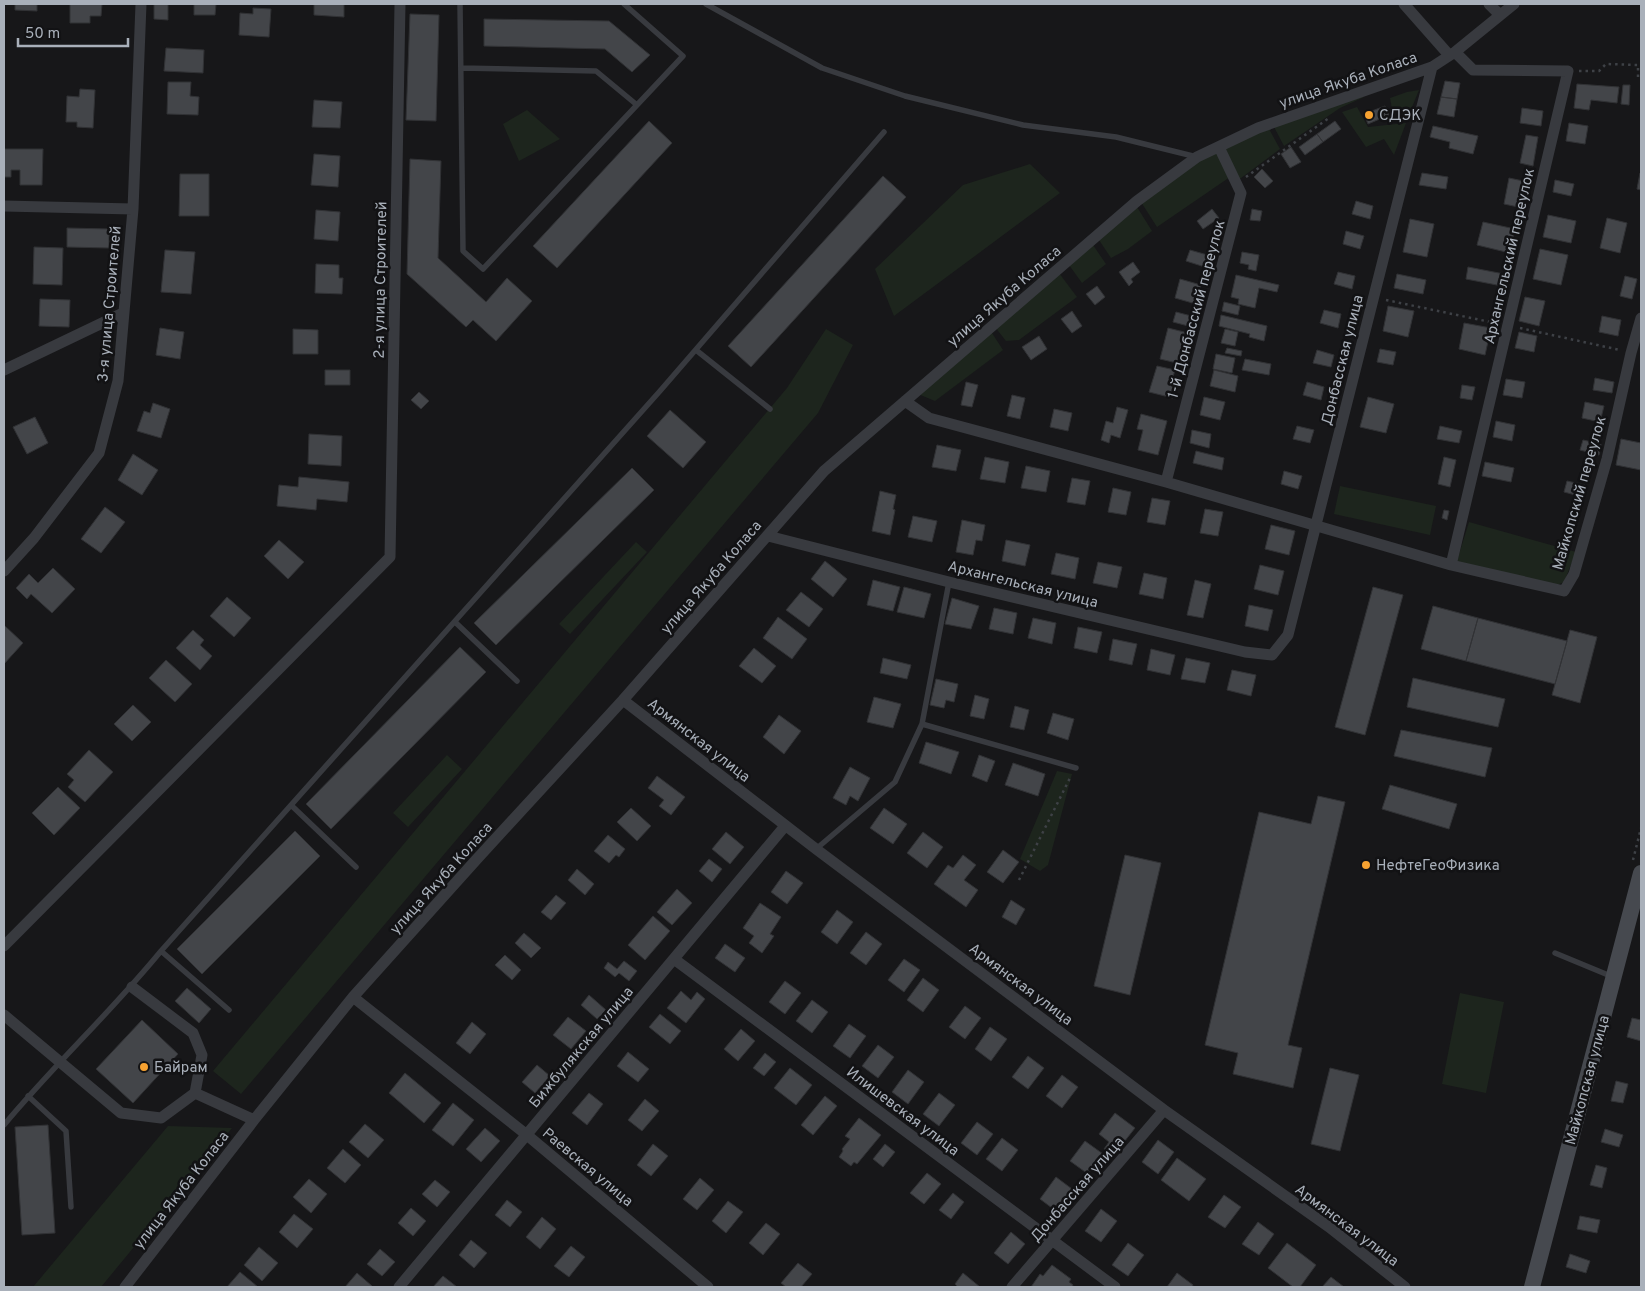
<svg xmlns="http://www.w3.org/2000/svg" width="1645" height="1291" viewBox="0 0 1645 1291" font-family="Overpass,sans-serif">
<rect width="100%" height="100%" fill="#171719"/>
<path fill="#1d251d" d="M1419,90L1408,117L1393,114L1390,98L1407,92Z
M1357,94L1364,97L1340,108L1284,146L1273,125Z
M1357,107L1368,127L1406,123L1394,155L1384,139L1366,147L1342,112Z
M527,110L560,139L519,161L503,124Z
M1268,127L1280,149L1237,181L1221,149Z
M1217,150L1230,177L1157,227L1141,202L1154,191Z
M1030,164L1060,193L894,316L875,269L963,185Z
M1137,207L1152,231L1128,249L1111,258L1099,240Z
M1093,245L1106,264L1082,283L1069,265Z
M1059,273L1077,297L1019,340L1006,341L995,327Z
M826,329L853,345L818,413L241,1094L213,1071L787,388Z
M990,330L1003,350L935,401L918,394Z
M1340,486L1436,506L1430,535L1334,514Z
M1469,522L1576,552L1564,582L1557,585L1456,564Z
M636,542L647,552L570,634L559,624Z
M447,755L462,769L408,827L393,813Z
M1057,771L1072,774L1048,865L1040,871L1020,859Z
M1460,993L1504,1002L1486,1093L1442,1084Z
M168,1126L232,1128L101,1287H33Z"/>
<path fill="#434549" stroke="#313235" d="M15,4H37V11L15,10Z
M70,4H102L101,16H90V23H70Z
M154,4H168V20L154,19Z
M194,4H216L215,15H194Z
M314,4H344V17L314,15Z
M253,8L271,9L269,37L239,35L240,13L253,14Z
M410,14L439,15L436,121L406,120Z
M484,19L609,21L650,55L632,72L605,49L484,46Z
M166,48L204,50L203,73L164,71Z
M1445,81L1460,83L1457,99L1441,97Z
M168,82H191L190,96L199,97L198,115L167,114Z
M1577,84L1619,87L1617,103L1591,100L1589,110L1574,108Z
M1623,85H1630L1629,105L1621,104Z
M80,89L95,90L93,128L77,127V122H66L67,96L79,97Z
M1441,97L1457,99L1454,117L1437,114Z
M314,100L342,102L340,128L312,127Z
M1385,106L1389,115L1368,124L1364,114Z
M1522,108L1543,111L1541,126L1520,123Z
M649,121L672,143L557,268L533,246Z
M1335,121L1341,129L1323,142L1317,134Z
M1569,123L1588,126L1585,144L1566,141Z
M1433,126L1478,136L1473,154L1449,148L1450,142L1430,137Z
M1317,134L1323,142L1305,155L1299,147Z
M1526,135L1538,137L1533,166L1520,163Z
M1291,147L1301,162L1290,168L1281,154Z
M4,149H43L42,185H20V170H11V177H4Z
M314,154L340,156L338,187L311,185Z
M410,159L441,161L438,258L486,302L507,278L532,301L496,341L473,320L466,327L407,274Z
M1262,169L1273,181L1265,188L1254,177Z
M1422,173L1448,177L1446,189L1419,185Z
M1640,173H1641V190L1637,189Z
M180,174H209V216H179Z
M883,176L906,197L751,367L728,346Z
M1509,178L1528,182L1523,208L1504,204Z
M1555,180L1574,184L1571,196L1553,192Z
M1356,201L1373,206L1370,219L1352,214Z
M1212,209L1219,218L1203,229L1197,221Z
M1252,209L1262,211L1260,221L1250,220Z
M316,210L340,212L338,241L314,239Z
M1548,215L1576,221L1571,243L1543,237Z
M1607,218L1627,223L1620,253L1600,248Z
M1410,219L1434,224L1427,257L1403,252Z
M1483,222L1515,229L1510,253L1477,245Z
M67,228L109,229V248L67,247Z
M1346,231L1364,236L1360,249L1343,244Z
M34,247L63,248L62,285L33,284Z
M1540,249L1568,255L1561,285L1533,279Z
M165,250L195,252L191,294L161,292Z
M1190,250L1211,256L1208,268L1186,261Z
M1242,252L1259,255L1256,271L1248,269L1249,265L1240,263Z
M1133,262L1140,272L1131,279L1133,282L1129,286L1119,272Z
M316,264L339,265V278H343L342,294L315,293Z
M1468,267L1504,274L1502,286L1466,279Z
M1338,272L1355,276L1352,289L1334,284Z
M1397,274L1426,280L1423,294L1394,288Z
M1236,275L1279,285L1277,292L1259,288L1255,308L1238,304L1239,299L1231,297Z
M1625,276L1637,279L1632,299L1620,296Z
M1180,279L1201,285L1196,304L1175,298Z
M1097,286L1105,297L1095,305L1086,294Z
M1525,297L1545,301L1539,326L1519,321Z
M40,299L70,300L69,327L39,326Z
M1224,302L1240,306L1238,315L1222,311Z
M1388,306L1414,311L1408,337L1383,331Z
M1324,310L1341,314L1338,328L1320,323Z
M1072,311L1082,326L1072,333L1061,319Z
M1176,312L1199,318L1196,328L1173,322Z
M1221,315L1267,326L1264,341L1249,337L1250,334L1219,326Z
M1602,316L1621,320L1618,336L1599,332Z
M1464,323L1491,328L1485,355L1459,349Z
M160,328L184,332L180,359L156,355Z
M1168,328L1188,333L1183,353L1180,352L1177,363L1160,359Z
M293,329L318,330V354H293Z
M1225,329L1238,332L1235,346L1221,343Z
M1519,332L1537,336L1534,352L1515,348Z
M1039,336L1047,349L1031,360L1022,347Z
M1227,348L1242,351L1241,356L1225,353Z
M1380,349L1396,352L1393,365L1377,362Z
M1317,350L1334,355L1331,367L1313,363Z
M1216,354L1235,358L1232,373L1213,369Z
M1245,359L1271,364L1269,375L1242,370Z
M1157,366L1175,370L1172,380L1178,382L1173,398L1149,392Z
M325,370H350V385H325Z
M1214,370L1238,376L1235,392L1210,386Z
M1595,378L1614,382L1612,393L1593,390Z
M1506,379L1525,382L1522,398L1503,395Z
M966,382L978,385L972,407L961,405Z
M1307,382L1324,387L1321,400L1303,395Z
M1462,385L1475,387L1472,400L1460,398Z
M419,392L429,401L421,409L411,400Z
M1012,395L1025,398L1020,419L1007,416Z
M1204,397L1225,402L1220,420L1200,415Z
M1368,397L1394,404L1386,433L1360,427Z
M1585,402L1604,406L1600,422L1582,418Z
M153,403L170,409L161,438L137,431L144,411L150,413Z
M1117,407L1128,410L1120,438L1111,435L1109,443L1101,440L1106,421L1113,423Z
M1054,409L1072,413L1068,431L1050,427Z
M670,410L706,442L683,468L647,436Z
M1141,414L1167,421L1158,455L1138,450L1143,430L1137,429Z
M35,417L48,443L27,454L13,427Z
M1496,421L1515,425L1512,441L1493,437Z
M1297,426L1314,430L1310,443L1293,439Z
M1440,426L1462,431L1459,443L1437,439Z
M1192,430L1211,434L1209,448L1190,443Z
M309,434L342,436L341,466L308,464Z
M1621,439L1641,443V470L1616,465Z
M1583,440L1601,444L1599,455L1580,450Z
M937,445L961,450L956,471L932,467Z
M1196,451L1224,458L1222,470L1193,463Z
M133,454L158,470L142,495L118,480Z
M985,457L1009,462L1005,483L980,479Z
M1444,457L1456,460L1450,487L1438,484Z
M1485,462L1514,468L1511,482L1482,476Z
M1026,466L1050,471L1046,492L1021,488Z
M632,468L654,490L496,645L474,623Z
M1284,471L1302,476L1298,489L1281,484Z
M299,477L349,482L347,502L317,499L316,510L277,506L279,485L298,487Z
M1072,478L1090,481L1085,505L1067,502Z
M1567,481L1585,485L1583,497L1564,492Z
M1113,488L1131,492L1126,515L1108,512Z
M880,491L896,495L893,509L895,510L890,535L872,531Z
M1152,498L1170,501L1165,525L1147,522Z
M105,507L125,522L101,553L81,539Z
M1205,509L1223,512L1218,536L1200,533Z
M1444,510L1449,511L1447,520L1442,518Z
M913,516L937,521L932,542L908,537Z
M962,520L985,525L982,541L976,540L973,555L956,552Z
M1271,525L1295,531L1289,555L1265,549Z
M279,540L304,562L288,579L264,556Z
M1006,540L1030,545L1025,566L1002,561Z
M1056,553L1079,558L1075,579L1051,574Z
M825,561L847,579L833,597L811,579Z
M1098,562L1122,567L1117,588L1093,583Z
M1260,565L1284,571L1278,595L1254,589Z
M53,568L75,589L52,613L31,594L27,599L16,588L29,574L38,583Z
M1144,573L1167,578L1163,599L1139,594Z
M873,580L900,587L893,611L867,605Z
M1195,580L1211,584L1203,618L1187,615Z
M904,587L931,594L924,618L897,612Z
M1373,587L1403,595L1365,735L1335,727Z
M801,592L823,609L809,627L786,610Z
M227,597L251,618L234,637L210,616Z
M952,598L979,606L971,629L945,624Z
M1249,605L1273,610L1268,631L1245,626Z
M1433,606L1478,618L1466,661L1421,649Z
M994,608L1017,613L1013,634L989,629Z
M778,617L807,639L792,659L763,638Z
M1033,618L1056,623L1052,644L1028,638Z
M1478,618L1567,641L1555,684L1466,661Z
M4,625L23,643L4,664Z
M1078,627L1102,632L1097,653L1074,648Z
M193,630L204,640L200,645L212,656L200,670L176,648Z
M1570,630L1597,637L1580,703L1552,695Z
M1113,639L1137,644L1132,665L1109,660Z
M460,647L486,672L331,829L306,804Z
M754,648L776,666L762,683L739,666Z
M1151,649L1175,655L1170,675L1147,670Z
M883,658L911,665L907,679L880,673Z
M1186,658L1210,663L1205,683L1181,679Z
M166,660L192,684L175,702L149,678Z
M1232,670L1256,675L1251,696L1227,690Z
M1413,678L1505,699L1498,727L1407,707Z
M936,679L958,684L954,702L946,700L944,708L930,705Z
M975,695L989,699L984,719L970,716Z
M874,697L901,704L893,728L867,722Z
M133,705L151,722L132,741L114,724Z
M1015,706L1029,710L1024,730L1010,727Z
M1053,713L1074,719L1068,740L1047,733Z
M779,715L801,731L784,754L763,737Z
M1401,730L1492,748L1485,777L1394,756Z
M926,742L959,752L951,774L919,763Z
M89,750L113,772L85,802L68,787L74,780L67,774Z
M979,755L995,761L987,782L972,776Z
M1013,763L1045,774L1038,796L1005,785Z
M850,767L870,778L858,801L850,796L846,805L833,798Z
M657,776L685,797L671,815L659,806L664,800L648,788Z
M1390,785L1457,804L1449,829L1382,809Z
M58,787L80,808L54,835L32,813Z
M1318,796L1345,802L1288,1045L1302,1048L1293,1088L1233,1074L1238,1053L1205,1045L1259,812L1311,824Z
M631,808L651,826L637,841L617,822Z
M884,808L907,824L893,844L870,828Z
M295,831L320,856L202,974L177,949Z
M726,832L744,847L730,864L712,849Z
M923,832L943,847L927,868L907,853Z
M608,835L625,849L619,857L616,855L609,863L594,851Z
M1003,850L1019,862L1003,883L987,872Z
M963,855L976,865L964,880L978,890L966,907L934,884L948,865L953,868Z
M1125,855L1161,863L1130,995L1094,986Z
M709,859L722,869L712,882L699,871Z
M577,869L594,884L585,895L568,880Z
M786,871L803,883L787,904L771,892Z
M677,889L692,903L672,925L657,912Z
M556,895L566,903L551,920L541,912Z
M1011,900L1025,909L1016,925L1002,917Z
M760,903L781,917L770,934L774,936L762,953L749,943L754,936L743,928Z
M837,910L853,922L837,944L821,932Z
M653,916L670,931L645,960L628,945Z
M866,932L882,944L866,965L850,953Z
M524,933L541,948L531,958L515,943Z
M725,944L745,958L735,972L715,958Z
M505,955L521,970L512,980L495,965Z
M904,959L920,970L904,992L888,980Z
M624,961L637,971L629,981L619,973L615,977L604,968L608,962L617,969Z
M923,978L939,990L923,1012L907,1000Z
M785,981L801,993L785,1014L769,1002Z
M187,988L211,1009L199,1023L175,1001Z
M681,991L691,1000L697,992L705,999L686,1023L667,1008Z
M589,995L606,1010L597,1019L581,1005Z
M812,1000L828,1012L812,1033L796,1021Z
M965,1006L981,1018L965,1039L949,1027Z
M660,1014L681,1031L670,1044L649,1027Z
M568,1017L586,1031L571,1049L553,1035Z
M1632,1018L1641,1020V1041L1627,1037Z
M142,1020L178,1054L133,1103L96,1069Z
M472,1022L486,1034L470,1054L456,1043Z
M849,1024L866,1036L850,1058L833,1046Z
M990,1027L1007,1039L991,1061L975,1049Z
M741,1029L755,1041L738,1061L724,1049Z
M878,1045L894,1057L878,1078L862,1066Z
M628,1052L649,1069L638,1082L617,1066Z
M765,1053L776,1062L764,1076L753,1068Z
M1028,1056L1044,1068L1028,1089L1012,1077Z
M537,1065L550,1076L535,1093L522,1082Z
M790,1068L812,1085L796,1105L774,1088Z
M1330,1068L1359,1075L1340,1151L1311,1144Z
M908,1070L924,1082L908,1104L892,1092Z
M405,1073L441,1103L424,1123L389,1093Z
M1062,1075L1078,1087L1062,1108L1046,1096Z
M1616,1081L1628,1084L1623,1103L1611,1101Z
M589,1093L603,1104L587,1125L572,1113Z
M939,1093L955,1105L939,1126L923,1114Z
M825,1096L837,1106L813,1135L801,1125Z
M645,1099L659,1111L642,1131L628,1120Z
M453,1103L474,1120L453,1146L432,1130Z
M1115,1113L1135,1128L1113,1156L1104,1149L1109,1142L1099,1134Z
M859,1118L881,1135L857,1164L854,1162L851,1166L839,1157L843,1151L842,1149L850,1139L845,1136Z
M977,1122L993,1134L977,1155L961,1143Z
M365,1124L384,1140L368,1158L349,1142Z
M48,1125L55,1233L22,1235L15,1127Z
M485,1128L500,1141L481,1162L466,1149Z
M1605,1129L1623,1135L1619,1147L1601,1142Z
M1002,1138L1018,1150L1002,1171L986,1159Z
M1158,1140L1174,1152L1158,1174L1142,1162Z
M1085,1141L1103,1154L1088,1174L1070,1161Z
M653,1144L668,1156L651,1176L637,1165Z
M885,1144L895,1152L883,1167L873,1159Z
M343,1149L361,1165L345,1183L327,1168Z
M1177,1158L1206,1179L1189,1201L1161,1180Z
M1596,1165L1607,1168L1602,1188L1590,1185Z
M927,1173L941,1184L924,1204L910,1193Z
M1056,1177L1072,1189L1056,1211L1040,1199Z
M700,1178L714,1190L697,1210L683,1199Z
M309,1179L327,1194L311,1213L293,1197Z
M435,1180L450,1192L437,1207L422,1194Z
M953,1193L964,1202L951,1219L939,1210Z
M1224,1195L1241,1207L1225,1228L1208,1217Z
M507,1200L522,1212L510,1227L495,1215Z
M728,1201L743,1212L726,1233L712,1221Z
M411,1208L426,1221L413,1236L398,1223Z
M1101,1209L1117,1221L1101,1242L1085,1231Z
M294,1214L313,1229L297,1248L279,1232Z
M1580,1216L1600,1220L1597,1233L1577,1229Z
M542,1217L556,1229L540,1249L526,1237Z
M1258,1222L1274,1234L1259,1255L1242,1244Z
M766,1223L780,1234L763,1255L749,1243Z
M1011,1232L1025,1244L1008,1264L994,1253Z
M471,1240L487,1253L474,1268L459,1255Z
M1128,1243L1144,1255L1128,1276L1112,1265Z
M1287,1243L1316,1265L1300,1287H1293L1268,1268Z
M571,1246L585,1257L569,1277L554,1266Z
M259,1247L278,1263L262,1281L244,1265Z
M380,1249L395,1262L382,1276L367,1264Z
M1570,1254L1590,1261L1586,1273L1566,1267Z
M798,1263L812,1274L801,1287H786L781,1283Z
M1052,1265L1071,1279L1069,1282L1073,1285L1072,1287H1031L1040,1274L1043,1276Z
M240,1272L258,1287H227Z
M357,1273L372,1286L371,1287H345Z
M963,1273L980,1287H958L955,1284Z
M1177,1273L1193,1285L1192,1287H1167Z
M443,1276L457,1287H433Z
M1331,1277L1344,1287H1322Z"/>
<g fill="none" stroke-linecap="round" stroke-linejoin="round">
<path stroke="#3e4146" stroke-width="2.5" stroke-dasharray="2.5 4" stroke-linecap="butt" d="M1579,71H1599L1606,64L1638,65V78H1641
M1246,177L1329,118
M1386,300L1495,323
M1520,328L1620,350
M1633,860L1641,828
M1019,880L1071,776"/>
<path stroke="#383a3f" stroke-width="5.5" d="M460,4L463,251L483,269L683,56L624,4
M706,4L822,68L905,96L1023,125L1116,137L1197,157
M461,68L596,71L637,105
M696,350L770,409
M455,622L517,681
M922,724L949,582
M292,806L356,867
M816,849L895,782L922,724L1076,768
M161,951L229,1010
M1555,953L1613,977
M28,1096L66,1131L71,1207
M4,1125C54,1065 111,1012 161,951L660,391L884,132"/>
<path stroke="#383a3f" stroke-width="11" d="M1404,4L1449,55
M1489,4L1500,15
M4,206L133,209
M4,370L123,313
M905,401L929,418L1166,482L1451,565L1564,591L1574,574L1607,459L1631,353L1641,318
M1166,482L1241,193L1219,147
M768,536L949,582L1245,652L1272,655L1288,635L1432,67
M1451,565L1568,71L1473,70L1455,52
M4,571L34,538L99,453L118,381L133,209L141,4
M623,700L816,849L1164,1110L1329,1227L1405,1287
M4,946L390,557L400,4
M674,959L1115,1287
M132,987L193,1033L202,1055L195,1093
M353,997L527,1135L708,1287
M4,1015L121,1113L161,1118L195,1093L254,1120
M125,1287L254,1120L353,997L476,860L623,700L824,471L1137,201L1197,157L1258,128L1432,67L1455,52L1514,4
M399,1287L785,826
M1012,1287L1164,1110"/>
<path stroke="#46494f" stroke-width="16" d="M1532,1287L1641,873"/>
</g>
<g fill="#f7a231" stroke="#121214" stroke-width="2">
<circle cx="1369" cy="115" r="5"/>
<circle cx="1366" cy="865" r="5"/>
<circle cx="144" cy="1067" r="5"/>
</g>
<g text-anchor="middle" stroke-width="5" stroke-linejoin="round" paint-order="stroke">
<g font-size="15" fill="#a9b0ba" stroke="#121214">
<text transform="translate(1348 80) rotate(-19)" y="5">улица Якуба Коласа</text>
<text transform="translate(1509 256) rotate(-77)" y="5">Архангельский переулок</text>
<text transform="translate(380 280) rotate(-89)" y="5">2-я улица Строителей</text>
<text transform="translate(1004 296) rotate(-41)" y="5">улица Якуба Коласа</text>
<text transform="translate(109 304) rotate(-85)" y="5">3-я улица Строителей</text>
<text transform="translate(1196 309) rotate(-75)" y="5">1-й Донбасский переулок</text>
<text transform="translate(1342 360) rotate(-76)" y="5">Донбасская улица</text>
<text transform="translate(1579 493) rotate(-74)" y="5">Майкопский переулок</text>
<text transform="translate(711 577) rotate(-49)" y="5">улица Якуба Коласа</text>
<text transform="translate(1023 584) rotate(14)" y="5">Архангельская улица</text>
<text transform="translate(699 740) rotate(38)" y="5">Армянская улица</text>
<text transform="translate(441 878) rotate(-48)" y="5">улица Якуба Коласа</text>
<text transform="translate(1021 984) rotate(37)" y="5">Армянская улица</text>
<text transform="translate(581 1047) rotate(-50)" y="5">Бижбулякская улица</text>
<text transform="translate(1587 1080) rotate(-75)" y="5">Майкопская улица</text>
<text transform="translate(903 1111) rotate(37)" y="5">Илишевская улица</text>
<text transform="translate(588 1167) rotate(40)" y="5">Раевская улица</text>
<text transform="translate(1077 1189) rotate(-49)" y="5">Донбасская улица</text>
<text transform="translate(181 1190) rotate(-52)" y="5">улица Якуба Коласа</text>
<text transform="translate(1347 1225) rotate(37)" y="5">Армянская улица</text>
</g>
<g font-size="15" fill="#a9b0ba" stroke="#121214" text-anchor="start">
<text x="1379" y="120">СДЭК</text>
<text x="1376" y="870">НефтеГеоФизика</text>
<text x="154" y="1072">Байрам</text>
</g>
</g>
<rect width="1645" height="1291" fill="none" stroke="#a9b0ba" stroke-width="10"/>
<path d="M18 38v8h110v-8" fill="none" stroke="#a9b0ba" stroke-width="2.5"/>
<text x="25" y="38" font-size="15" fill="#a9b0ba" stroke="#121214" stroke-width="4" paint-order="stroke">50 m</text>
</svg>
